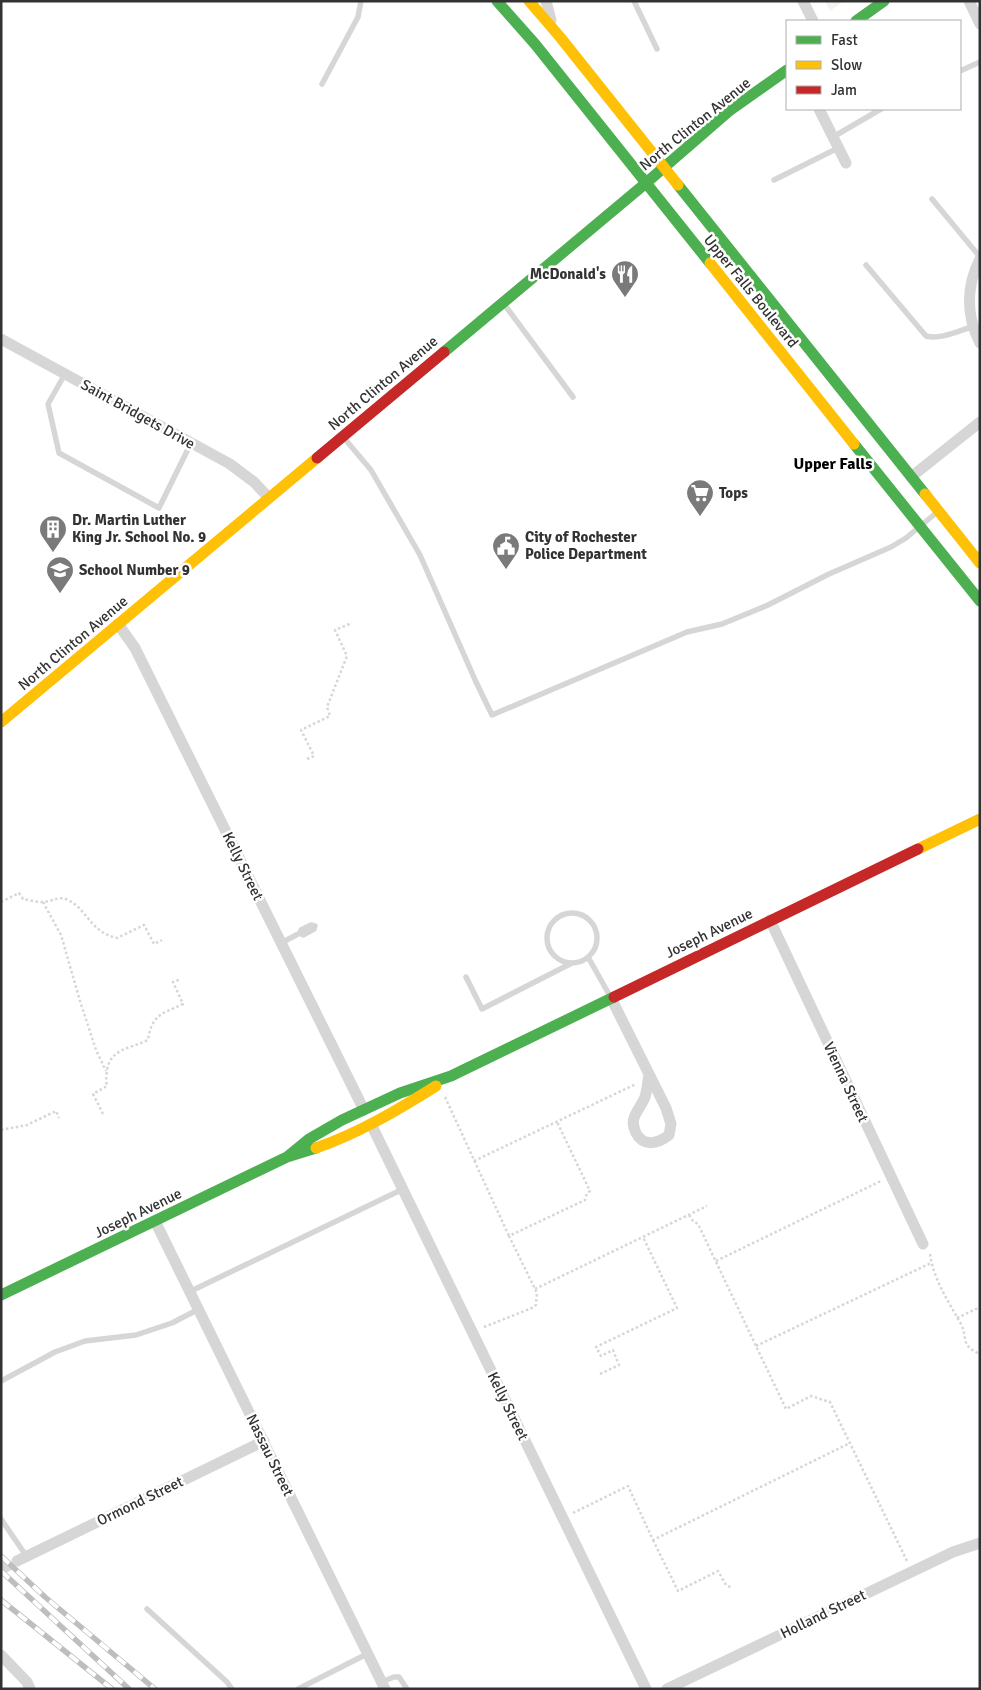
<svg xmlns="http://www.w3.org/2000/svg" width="981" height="1690" viewBox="0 0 981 1690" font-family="Signika,sans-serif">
<defs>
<pattern id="park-tufts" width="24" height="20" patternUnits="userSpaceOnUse" patternTransform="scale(1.25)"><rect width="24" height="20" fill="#f2f5ed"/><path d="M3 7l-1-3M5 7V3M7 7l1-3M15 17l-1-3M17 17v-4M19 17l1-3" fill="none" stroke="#d0d2cc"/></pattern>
</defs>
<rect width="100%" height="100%" fill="#fff"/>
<path fill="url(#park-tufts)" d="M825,1H844L830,11Z"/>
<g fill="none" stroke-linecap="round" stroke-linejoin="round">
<path stroke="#d6d6d6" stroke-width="11" stroke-dasharray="11 5.5" stroke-linecap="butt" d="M1,1569L17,1561"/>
<path stroke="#d6d6d6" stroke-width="2.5" stroke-dasharray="2.5 2.5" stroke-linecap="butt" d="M307,759L314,756L301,730L330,716L327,707L347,656L335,630L352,623
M1,902L19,893L23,899C29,900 36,902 42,902C52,902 59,895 68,900C88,910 90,932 117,938L144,925L154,944L162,940
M43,902L61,935L80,1001L96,1050L106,1071
M445,1097L509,1236
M103,1114L93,1094L107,1086C106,1081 106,1076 107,1071C110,1048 130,1049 148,1040C152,1014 162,1014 183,1004L173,982L181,979
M1,1130L27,1125L56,1111L59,1118
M474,1161L636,1084
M689,1215L693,1221L698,1224L786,1409L811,1396L830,1402L907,1561
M930,1254C934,1281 949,1302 962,1326C965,1332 964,1339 967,1345C970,1349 975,1352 980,1354
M716,1261L881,1181
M535,1289L707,1206
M957,1318L980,1307
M484,1327L532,1308L536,1305L537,1293L509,1236L585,1200L587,1193L590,1191L557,1122
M756,1346L931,1263
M600,1374L619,1365L613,1350L601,1356L596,1347L677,1308L643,1237
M573,1513L628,1486L653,1540L850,1443
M653,1540L678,1591L718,1571L726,1585L732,1588"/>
<path stroke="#d6d6d6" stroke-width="5.5" d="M634,1L657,49
M960,71L980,62
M322,84L358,17L361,1
M833,137L881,109
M774,180L838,148
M932,199L980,257
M866,265L926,336C940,340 958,331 972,327
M504,304L573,397
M65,374L48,404L59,453L159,508L191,443
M344,438L371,470L420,555L476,682L492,715L687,632L722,624L768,605L829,574L891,547L906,538L936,513
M547 938a25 25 0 1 1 50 0a25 25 0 1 1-50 0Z
M300,933L303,935L314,929L315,926
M281,943L300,933L301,930L311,925L315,926
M588,957L610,996
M466,977L482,1009L572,963
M191,1291L403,1189
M1,1381L55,1352L85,1341L136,1335L172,1323L199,1309
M1,1519L27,1557
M147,1609L227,1682L232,1689
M381,1682L394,1677H399L407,1689
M298,1689L367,1654"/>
<path stroke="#d6d6d6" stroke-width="11" d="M546,1L551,20
M803,1L813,21
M969,1L980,24
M819,109L846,163
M980,259C966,286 966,316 980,343
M1,339L230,464L254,482L269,498
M911,477L980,422
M118,624L135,648L364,1110
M770,920L923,1244
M611,998L666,1108L671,1124L669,1135C659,1143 644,1148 636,1133C634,1128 632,1124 634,1118C636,1111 642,1105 645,1097C647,1090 648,1082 649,1074
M371,1124L646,1689
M155,1221L385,1689
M17,1561L264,1441
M1,1655L27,1682L30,1689
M667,1689L953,1552L980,1543"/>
<path stroke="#4caf50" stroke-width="11" d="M497,1L535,44L710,263
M856,21L884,1
M678,185L925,494
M444,352L646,183L729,111L787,70
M854,444L980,601
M287,1157L309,1139L342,1120L400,1093L451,1076L614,997
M1,1295L287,1157L316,1148"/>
<path stroke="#ffc107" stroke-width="11" d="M529,1L560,37L678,185
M710,263L854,444
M925,494L980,563
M1,722L317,458
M918,849L980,819
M316,1148C359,1133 398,1110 436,1086"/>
<path stroke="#c62828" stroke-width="11" d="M317,458L444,352
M614,997L918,849"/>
<g stroke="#bebebe" stroke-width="5.5">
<path id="rail" d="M1,1556L45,1597L155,1689
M1,1571L129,1689
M1,1600L112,1689"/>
</g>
<use href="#rail" stroke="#fff" stroke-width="4" stroke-dasharray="11" stroke-linecap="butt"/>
</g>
<defs>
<g id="restaurant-pin" transform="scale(1.4375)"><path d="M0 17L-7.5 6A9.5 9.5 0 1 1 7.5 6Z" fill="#7a7a7a" stroke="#fff"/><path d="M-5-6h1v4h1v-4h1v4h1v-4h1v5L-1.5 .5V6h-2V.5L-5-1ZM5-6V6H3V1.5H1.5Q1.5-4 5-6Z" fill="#fff"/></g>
<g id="supermarket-pin" transform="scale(1.4375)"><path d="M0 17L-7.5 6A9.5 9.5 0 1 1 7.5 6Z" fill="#7a7a7a" stroke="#fff"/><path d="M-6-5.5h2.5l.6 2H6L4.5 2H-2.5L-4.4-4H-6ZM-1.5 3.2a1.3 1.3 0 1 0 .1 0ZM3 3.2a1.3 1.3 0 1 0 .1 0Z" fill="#fff"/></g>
<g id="building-pin" transform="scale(1.4375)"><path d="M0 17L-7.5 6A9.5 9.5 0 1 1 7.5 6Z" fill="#7a7a7a" stroke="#fff"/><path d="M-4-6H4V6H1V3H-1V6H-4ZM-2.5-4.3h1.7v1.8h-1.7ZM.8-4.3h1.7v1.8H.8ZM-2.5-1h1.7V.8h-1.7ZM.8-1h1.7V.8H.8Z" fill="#fff"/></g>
<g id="civic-pin" transform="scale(1.4375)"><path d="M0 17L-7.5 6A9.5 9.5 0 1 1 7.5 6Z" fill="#7a7a7a" stroke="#fff"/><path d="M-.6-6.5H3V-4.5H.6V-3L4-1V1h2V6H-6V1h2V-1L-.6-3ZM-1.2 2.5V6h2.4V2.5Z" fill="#fff"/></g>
<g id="school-pin" transform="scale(1.4375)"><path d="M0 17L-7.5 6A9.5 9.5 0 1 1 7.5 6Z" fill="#7a7a7a" stroke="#fff"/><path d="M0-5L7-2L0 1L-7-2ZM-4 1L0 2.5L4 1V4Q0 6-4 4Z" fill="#fff"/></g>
</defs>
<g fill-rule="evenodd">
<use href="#restaurant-pin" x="625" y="274"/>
<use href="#supermarket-pin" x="700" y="493"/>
<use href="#building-pin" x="53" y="529"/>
<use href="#civic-pin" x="506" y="546"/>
<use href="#school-pin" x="60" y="570"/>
</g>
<g text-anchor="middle" stroke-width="5" stroke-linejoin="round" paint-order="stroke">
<g font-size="15" fill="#323232" stroke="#fff">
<text transform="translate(695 124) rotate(-39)" y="5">North Clinton Avenue</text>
<text transform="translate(751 291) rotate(51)" y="5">Upper Falls Boulevard</text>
<text transform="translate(383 383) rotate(-40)" y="5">North Clinton Avenue</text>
<text transform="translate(138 414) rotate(29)" y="5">Saint Bridgets Drive</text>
<text transform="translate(73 643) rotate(-40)" y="5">North Clinton Avenue</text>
<text transform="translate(243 866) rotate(64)" y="5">Kelly Street</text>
<text transform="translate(709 933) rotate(-26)" y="5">Joseph Avenue</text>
<text transform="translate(846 1082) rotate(65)" y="5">Vienna Street</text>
<text transform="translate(138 1213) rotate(-26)" y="5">Joseph Avenue</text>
<text transform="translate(508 1406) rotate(64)" y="5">Kelly Street</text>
<text transform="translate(270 1455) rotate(64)" y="5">Nassau Street</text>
<text transform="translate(140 1501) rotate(-26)" y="5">Ormond Street</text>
<text transform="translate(823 1614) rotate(-26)" y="5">Holland Street</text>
</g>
<g font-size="15" font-weight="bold" fill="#323232" stroke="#fff" text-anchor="start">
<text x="606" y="279" text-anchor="end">McDonald's</text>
<text x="719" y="498">Tops</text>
<text x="72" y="525">Dr. Martin Luther<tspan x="72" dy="17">King Jr. School No. 9</tspan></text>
<text x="525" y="542">City of Rochester<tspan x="525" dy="17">Police Department</tspan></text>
<text x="79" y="575">School Number 9</text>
</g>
<g font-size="16" font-weight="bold" fill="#000" stroke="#fff">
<text x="833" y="469">Upper Falls</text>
</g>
</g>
<rect width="981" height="1690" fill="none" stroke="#323232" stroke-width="5"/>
<rect x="786" y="20" width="175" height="90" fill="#ffffff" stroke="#adadad"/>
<rect x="796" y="36" width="25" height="8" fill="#4caf50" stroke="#adadad"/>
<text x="831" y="45" font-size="15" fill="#323232">Fast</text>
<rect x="796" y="61" width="25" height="8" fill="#ffc107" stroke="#adadad"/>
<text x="831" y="70" font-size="15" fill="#323232">Slow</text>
<rect x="796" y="86" width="25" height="8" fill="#c62828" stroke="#adadad"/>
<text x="831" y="95" font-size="15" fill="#323232">Jam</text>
</svg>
